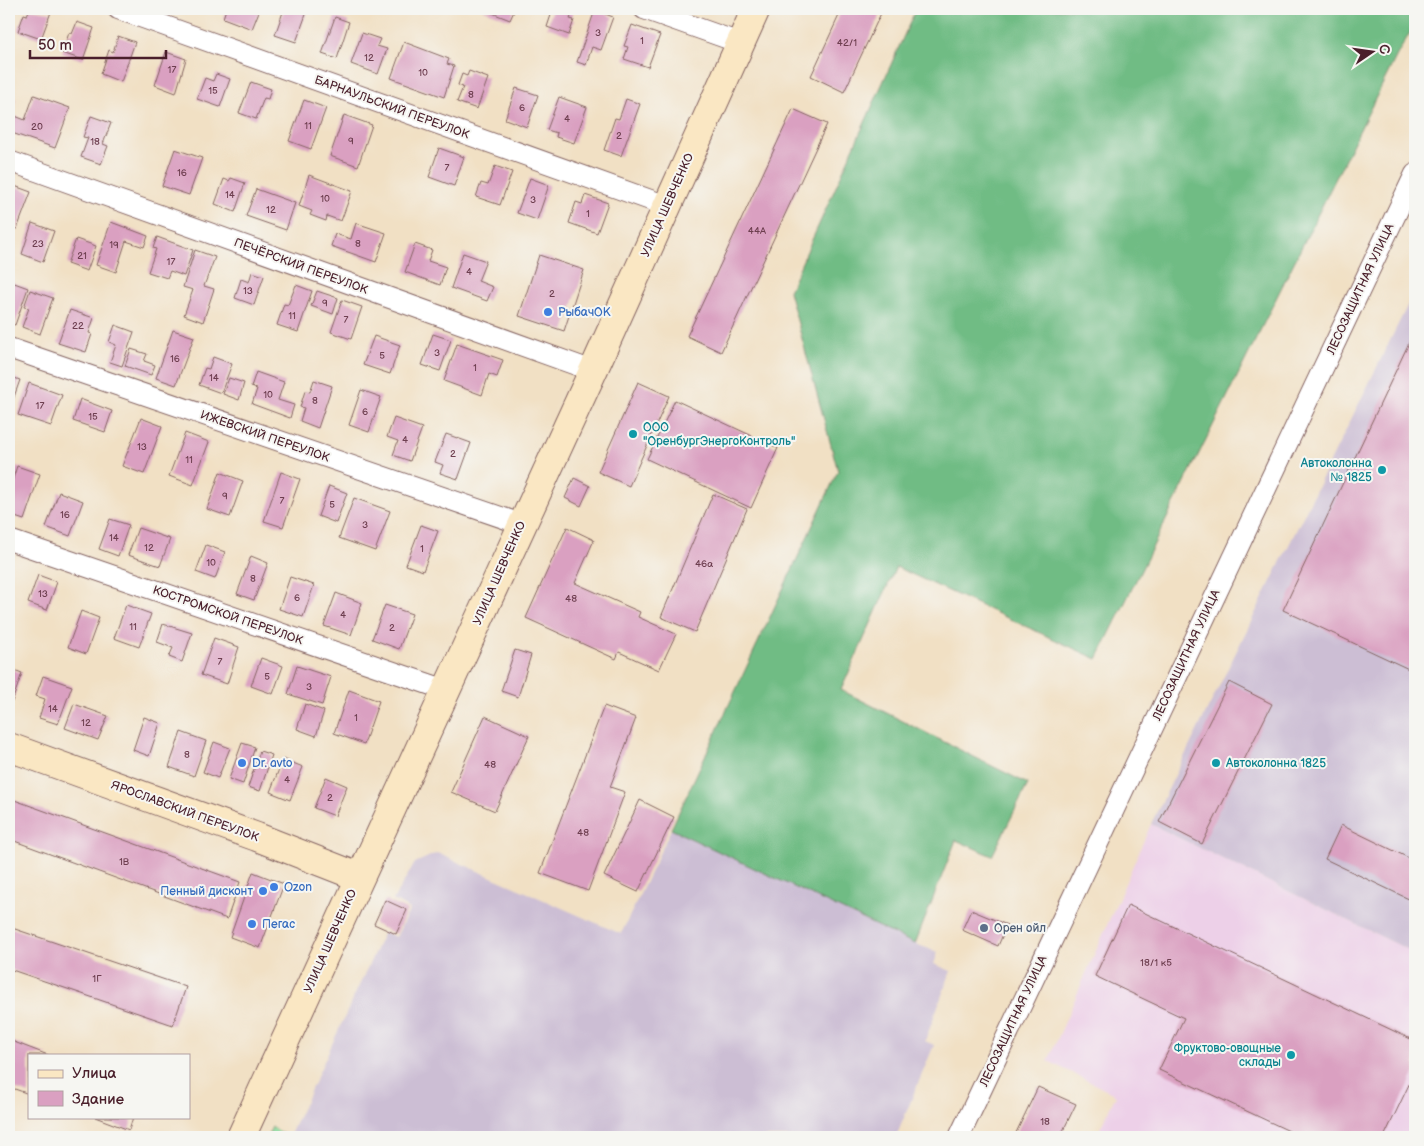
<svg xmlns="http://www.w3.org/2000/svg" width="1424" height="1146" viewBox="0 0 1424 1146" font-family="'Balsamiq Sans',sans-serif">
<rect width="100%" height="100%" fill="#f6f6f2"/>
<filter id="ink" filterUnits="userSpaceOnUse"><feTurbulence type="fractalNoise" baseFrequency=".02" numOctaves="2"/><feDisplacementMap in="SourceGraphic" scale="10" xChannelSelector="R" yChannelSelector="G"/><feConvolveMatrix kernelMatrix="1 2 1 2 8 2 1 2 1" color-interpolation-filters="sRGB"/></filter>
<filter id="wash" filterUnits="userSpaceOnUse"><feTurbulence type="fractalNoise" baseFrequency=".0096" numOctaves="4" result="noise"/><feDisplacementMap in="SourceGraphic" scale="20" xChannelSelector="R" yChannelSelector="G"/><feGaussianBlur stdDeviation="1.12" result="paint"/><feColorMatrix in="noise" values="0 0 0 0 0 0 0 0 0 0 0 0 0 0 0 0 0 1.4 0 .05"/><feComposite in="paint" operator="in"/></filter>
<g filter="url(#wash)">
<rect width="100%" height="100%" fill="#f1e0c4"/>
<path fill="#edd0e8" d="M1151,824L1415,953V1137H1096L1116,1095L1048,1061Z"/>
<path fill="#ccbed4" d="M1415,290V953L1151,824Z
M671,829L915,944L938,952L934,964L951,971L925,1041L934,1045L896,1137H289L384,932L396,937L410,909L393,900L415,863L437,853L621,934Z"/>
<path fill="#8bdc9d" stroke="#6a7e64" d="M272,1127L288,1137H267Z"/>
<path fill="#70bc84" stroke="#5d6e58" d="M916,9H1415V24L1397,55L1097,659L896,567L841,690L1028,784L992,856L956,840L915,944L671,829L838,471L789,291Z"/>
<g id="blocks">
<path fill="#daa0c1" d="M30,9L51,12L41,39L18,31L24,14L27,15Z
M226,9H260L252,29L223,18Z
M284,9H308L296,42L275,35Z
M482,9H515L510,20Z
M553,9H574L570,19L574,20L569,35L547,27Z
M842,9H883L844,92L811,76Z
M595,10L613,17L601,50L592,47L586,65L577,62Z
M335,17L349,22L337,59L322,54Z
M77,22L94,28L83,60L62,53L69,33L72,34Z
M632,25L660,35L648,67L624,59L628,47L624,46Z
M362,33L380,39L377,46L387,49L378,74L351,64Z
M118,36L135,42L121,82L101,74L109,50L113,52Z
M404,42L449,59L447,64L454,66L444,97L391,78Z
M166,52L186,59L176,93L155,85Z
M469,71L488,78L477,109L457,102L463,87L458,85L462,74L467,76Z
M216,74L230,79L220,107L197,99L205,78L213,81Z
M251,82L271,89L268,99L264,98L256,119L239,113Z
M516,88L538,95L527,127L505,119Z
M34,95L70,108L55,148L9,132L15,116L25,120Z
M9,97L16,99L9,118Z
M559,97L587,107L574,143L556,137L557,133L547,130Z
M626,99L640,104L621,156L604,150L615,118L619,119Z
M304,100L326,108L311,149L289,141Z
M793,109L827,124L721,352L687,336Z
M344,115L372,125L358,166L330,156Z
M91,116L111,123L103,144L108,146L101,164L81,157L88,138L83,137Z
M439,148L464,157L454,186L429,177Z
M175,149L202,158L189,195L162,186Z
M495,166L512,172L500,205L476,197L481,183L488,185Z
M309,175L352,191L341,221L327,216L326,221L310,215L312,211L299,206Z
M231,178L245,183L235,212L215,204L224,179L229,181Z
M530,178L549,185L537,220L517,213Z
M9,184L31,192L17,229L9,226Z
M256,189L295,203L286,230L246,216Z
M585,195L608,203L597,233L569,223L576,202L582,204Z
M111,222L148,236L144,247L126,241L116,272L96,265Z
M32,223L54,231L43,262L22,254Z
M356,223L386,233L376,262L331,246L335,234L351,239Z
M157,237L193,250L184,276L170,271L167,278L148,272L156,249L153,248Z
M76,239L96,246L87,271L67,264Z
M415,244L432,250L428,261L446,267L440,285L405,272Z
M195,250L215,257L204,286L214,289L203,322L184,315L193,290L183,287Z
M463,253L486,261L478,281L493,287L487,301L451,288Z
M539,255L584,270L564,331L519,316Z
M252,272L264,276L254,305L235,298L241,279L249,282Z
M9,281L28,288L15,325L9,323Z
M296,285L312,291L298,332L277,325L284,304L288,305Z
M30,290L53,298L40,334L22,327L29,308L24,307Z
M317,291L338,298L333,314L311,306Z
M342,300L362,307L351,339L331,332Z
M70,310L94,318L89,333L92,334L86,352L58,343Z
M115,325L134,332L122,366L110,362L116,345L109,342Z
M173,330L194,337L176,385L156,378Z
M1415,330V672L1283,610Z
M433,334L451,340L440,371L422,365Z
M374,336L400,345L390,374L363,365Z
M457,344L503,360L497,377L489,374L482,395L444,381Z
M131,349L147,354L144,361L155,365L151,375L125,366Z
M213,357L232,364L221,393L199,385L205,368L209,369Z
M256,372L284,382L278,400L294,405L290,418L252,404L257,389L251,387Z
M9,376L20,380L9,411Z
M229,378L244,383L239,400L223,394Z
M314,380L332,386L318,428L300,421L304,408L300,407L305,391L310,392Z
M638,382L669,396L629,486L598,472Z
M29,383L62,395L51,426L18,415Z
M361,390L381,397L369,432L349,425Z
M80,399L112,411L105,432L73,421Z
M675,400L778,448L751,508L647,459Z
M141,418L162,426L144,474L122,466Z
M394,418L422,428L410,461L393,455L398,441L387,437Z
M185,433L209,442L193,485L169,476Z
M446,434L471,443L458,479L440,473L443,465L435,462Z
M17,466L40,474L24,520L9,515V491Z
M220,472L243,481L230,517L207,509Z
M281,472L300,479L283,527L264,521Z
M574,478L590,486L581,506L565,498Z
M329,486L347,493L336,523L318,516Z
M59,492L83,501L70,536L46,527Z
M713,494L747,509L695,632L661,617Z
M354,498L390,511L375,551L339,538Z
M110,519L129,525L118,556L99,549Z
M421,525L438,531L423,571L406,565Z
M567,527L594,540L575,583L640,612L638,617L676,634L659,670L619,652L616,659L526,618Z
M138,528L170,539L160,566L128,555Z
M206,545L225,552L215,579L196,572Z
M251,556L268,563L254,600L237,594Z
M38,575L57,582L47,610L28,603Z
M290,577L314,585L303,617L279,609Z
M336,593L362,603L351,635L324,626Z
M126,605L151,614L139,647L114,638Z
M385,605L412,614L399,649L372,639Z
M81,611L99,618L86,654L68,647Z
M163,624L192,633L182,662L169,657L173,648L157,642Z
M214,638L239,647L227,684L201,675Z
M515,650L531,655L518,697L501,691Z
M261,658L283,666L273,694L251,686Z
M297,666L331,677L322,705L288,694Z
M9,668L22,673L12,702L9,701Z
M43,676L72,686L58,724L39,718L45,699L36,696Z
M1229,682L1272,704L1202,844L1159,822Z
M349,690L379,701L364,744L334,733Z
M74,704L108,716L98,740L65,728Z
M305,704L324,711L316,736L297,729Z
M604,706L636,718L610,787L625,792L588,891L540,873Z
M485,716L529,736L495,811L451,792Z
M144,717L160,723L149,756L133,750Z
M181,732L206,741L194,776L169,767Z
M214,742L230,748L218,778L203,772Z
M242,743L255,747L243,784L229,779Z
M260,751L272,755L260,791L248,787Z
M283,759L303,767L290,800L270,792Z
M326,777L347,786L335,816L314,808Z
M9,798L240,882L227,919L9,839Z
M640,800L674,817L638,892L604,876Z
M1341,825L1415,861V902L1325,859Z
M253,872L284,884L260,948L230,937Z
M385,900L407,910L396,934L374,924Z
M1128,905L1415,1041V1072L1384,1137H1302L1159,1070L1184,1018L1095,976Z
M971,910L1007,925L998,946L962,930Z
M9,927L186,987L173,1025L9,969Z
M9,1040L48,1055H29V1094L9,1087Z
M1038,1087L1076,1104L1060,1137H1014Z
M95,1117H133L129,1130Z"/>
</g>
</g>
<g filter="url(#ink)">
<use href="#blocks" fill-opacity="0" stroke="#846361" stroke-width="1"/>
<g fill="none" stroke-linecap="round" stroke-linejoin="round">
<g stroke="#846361" stroke-width="22">
<path id="street" d="M118,9L667,206
M644,9L740,43
M9,161L593,371
M9,348L521,524
M9,540L446,690
M959,1137L1415,174"/>
</g>
<g stroke="#846361" stroke-width="30">
<path id="secondary" d="M9,747L257,837L359,877
M241,1137L593,371L756,9"/>
</g>
<use href="#street" stroke="#fff" stroke-width="20"/>
<use href="#secondary" stroke="#fae7c3" stroke-width="28"/>
</g>
</g>
<g fill="#3f7fe0" stroke="#f6f6f2" stroke-width="2">
<circle cx="548" cy="312" r="5"/>
<circle cx="242" cy="763" r="5"/>
<circle cx="274" cy="887" r="5"/>
<circle cx="263" cy="891" r="5"/>
<circle cx="252" cy="924" r="5"/>
</g>
<g fill="#0f9aa8" stroke="#f6f6f2" stroke-width="2">
<circle cx="633" cy="434" r="5"/>
<circle cx="1382" cy="470" r="5"/>
<circle cx="1216" cy="763" r="5"/>
<circle cx="1291" cy="1055" r="5"/>
</g>
<circle fill="#5c6f8a" stroke="#f6f6f2" stroke-width="2" cx="984" cy="928" r="5"/>
<g text-anchor="middle" stroke-width="4" stroke-linejoin="round" paint-order="stroke">
<g font-size="10" fill="#6e3f50">
<text x="598" y="36">3</text>
<text x="642" y="44">1</text>
<text x="847" y="46">42/1</text>
<text x="369" y="61">12</text>
<text x="172" y="73">17</text>
<text x="423" y="76">10</text>
<text x="213" y="94">15</text>
<text x="471" y="98">8</text>
<text x="522" y="111">6</text>
<text x="567" y="122">4</text>
<text x="308" y="129">11</text>
<text x="37" y="130">20</text>
<text x="619" y="139">2</text>
<text x="351" y="144">9</text>
<text x="95" y="145">18</text>
<text x="447" y="171">7</text>
<text x="182" y="176">16</text>
<text x="230" y="198">14</text>
<text x="325" y="202">10</text>
<text x="533" y="203">3</text>
<text x="271" y="213">12</text>
<text x="588" y="217">1</text>
<text x="757" y="234">44А</text>
<text x="38" y="247">23</text>
<text x="358" y="247">8</text>
<text x="114" y="248">19</text>
<text x="82" y="259">21</text>
<text x="171" y="265">17</text>
<text x="469" y="275">4</text>
<text x="248" y="294">13</text>
<text x="552" y="297">2</text>
<text x="325" y="306">9</text>
<text x="292" y="319">11</text>
<text x="346" y="323">7</text>
<text x="78" y="329">22</text>
<text x="437" y="356">3</text>
<text x="382" y="359">5</text>
<text x="175" y="362">16</text>
<text x="475" y="371">1</text>
<text x="214" y="381">14</text>
<text x="268" y="398">10</text>
<text x="315" y="404">8</text>
<text x="40" y="409">17</text>
<text x="365" y="415">6</text>
<text x="93" y="420">15</text>
<text x="405" y="443">4</text>
<text x="142" y="450">13</text>
<text x="453" y="457">2</text>
<text x="189" y="463">11</text>
<text x="225" y="499">9</text>
<text x="282" y="504">7</text>
<text x="332" y="508">5</text>
<text x="65" y="518">16</text>
<text x="365" y="528">3</text>
<text x="114" y="541">14</text>
<text x="149" y="551">12</text>
<text x="422" y="552">1</text>
<text x="211" y="566">10</text>
<text x="704" y="567">46а</text>
<text x="253" y="582">8</text>
<text x="43" y="597">13</text>
<text x="297" y="601">6</text>
<text x="571" y="602">48</text>
<text x="343" y="618">4</text>
<text x="133" y="630">11</text>
<text x="392" y="631">2</text>
<text x="220" y="665">7</text>
<text x="267" y="680">5</text>
<text x="309" y="690">3</text>
<text x="53" y="712">14</text>
<text x="356" y="721">1</text>
<text x="86" y="726">12</text>
<text x="187" y="758">8</text>
<text x="490" y="768">48</text>
<text x="287" y="783">4</text>
<text x="330" y="801">2</text>
<text x="583" y="836">48</text>
<text x="124" y="865">1В</text>
<text x="1156" y="966">18/1 к5</text>
<text x="97" y="982">1Г</text>
<text x="1045" y="1125">18</text>
</g>
<g font-size="12" fill="#4a1f2b" stroke="#f6f6f2">
<text transform="translate(392 107) rotate(20)" y="4">БАРНАУЛЬСКИЙ ПЕРЕУЛОК</text>
<text transform="translate(667 205) rotate(-66)" y="4">УЛИЦА ШЕВЧЕНКО</text>
<text transform="translate(301 266) rotate(20)" y="4">ПЕЧЁРСКИЙ ПЕРЕУЛОК</text>
<text transform="translate(1360 289) rotate(-65)" y="4">ЛЕСОЗАЩИТНАЯ УЛИЦА</text>
<text transform="translate(265 436) rotate(19)" y="4">ИЖЕВСКИЙ ПЕРЕУЛОК</text>
<text transform="translate(499 573) rotate(-66)" y="4">УЛИЦА ШЕВЧЕНКО</text>
<text transform="translate(228 615) rotate(19)" y="4">КОСТРОМСКОЙ ПЕРЕУЛОК</text>
<text transform="translate(1186 655) rotate(-65)" y="4">ЛЕСОЗАЩИТНАЯ УЛИЦА</text>
<text transform="translate(185 811) rotate(20)" y="4">ЯРОСЛАВСКИЙ ПЕРЕУЛОК</text>
<text transform="translate(330 941) rotate(-66)" y="4">УЛИЦА ШЕВЧЕНКО</text>
<text transform="translate(1013 1021) rotate(-65)" y="4">ЛЕСОЗАЩИТНАЯ УЛИЦА</text>
</g>
<g font-size="12" fill="#366cbe" stroke="#f6f6f2" text-anchor="start">
<text x="558" y="316">РыбачОК</text>
<text x="252" y="767">Dr. avto</text>
<text x="284" y="891">Ozon</text>
<text x="253" y="895" text-anchor="end">Пенный дисконт</text>
<text x="262" y="928">Пегас</text>
</g>
<g font-size="12" fill="#0d838f" stroke="#f6f6f2" text-anchor="start">
<text x="643" y="431">ООО<tspan x="643" dy="14">"ОренбургЭнергоКонтроль"</tspan></text>
<text x="1372" y="467" text-anchor="end">Автоколонна<tspan x="1372" dy="14">№ 1825</tspan></text>
<text x="1226" y="767">Автоколонна 1825</text>
<text x="1281" y="1052" text-anchor="end">Фруктово-овощные<tspan x="1281" dy="14">склады</tspan></text>
</g>
<g font-size="12" fill="#4e5e75" stroke="#f6f6f2" text-anchor="start">
<text x="994" y="932">Орен ойл</text>
</g>
</g>
<rect width="1424" height="1146" fill="none" stroke="#f6f6f2" stroke-width="30"/>
<rect x="28" y="1054" width="162" height="65" fill="#f6f6f2" stroke="#b1a0a2"/>
<rect x="38" y="1070" width="25" height="8" fill="#fae7c3" stroke="#b1a0a2"/>
<text x="72" y="1078" font-size="15" fill="#4a1f2b">Улица</text>
<rect x="38" y="1091" width="25" height="15" fill="#daa0c1" stroke="#b1a0a2"/>
<text x="72" y="1104" font-size="15" fill="#4a1f2b">Здание</text>
<g transform="translate(1372 52) rotate(77)" stroke="#f6f6f2" stroke-width="4" paint-order="stroke">
<path d="M0-4L9 19L0 12L-9 19Z" fill="#4a1f2b"/>
<text y="-8" font-size="14" font-weight="bold" text-anchor="middle" fill="#4a1f2b">С</text>
</g>
<path d="M30 50v8h136v-8" fill="none" stroke="#4a1f2b" stroke-width="2.5"/>
<text x="38" y="50" font-size="15" fill="#4a1f2b" stroke="#f6f6f2" stroke-width="4" paint-order="stroke">50 m</text>
</svg>
